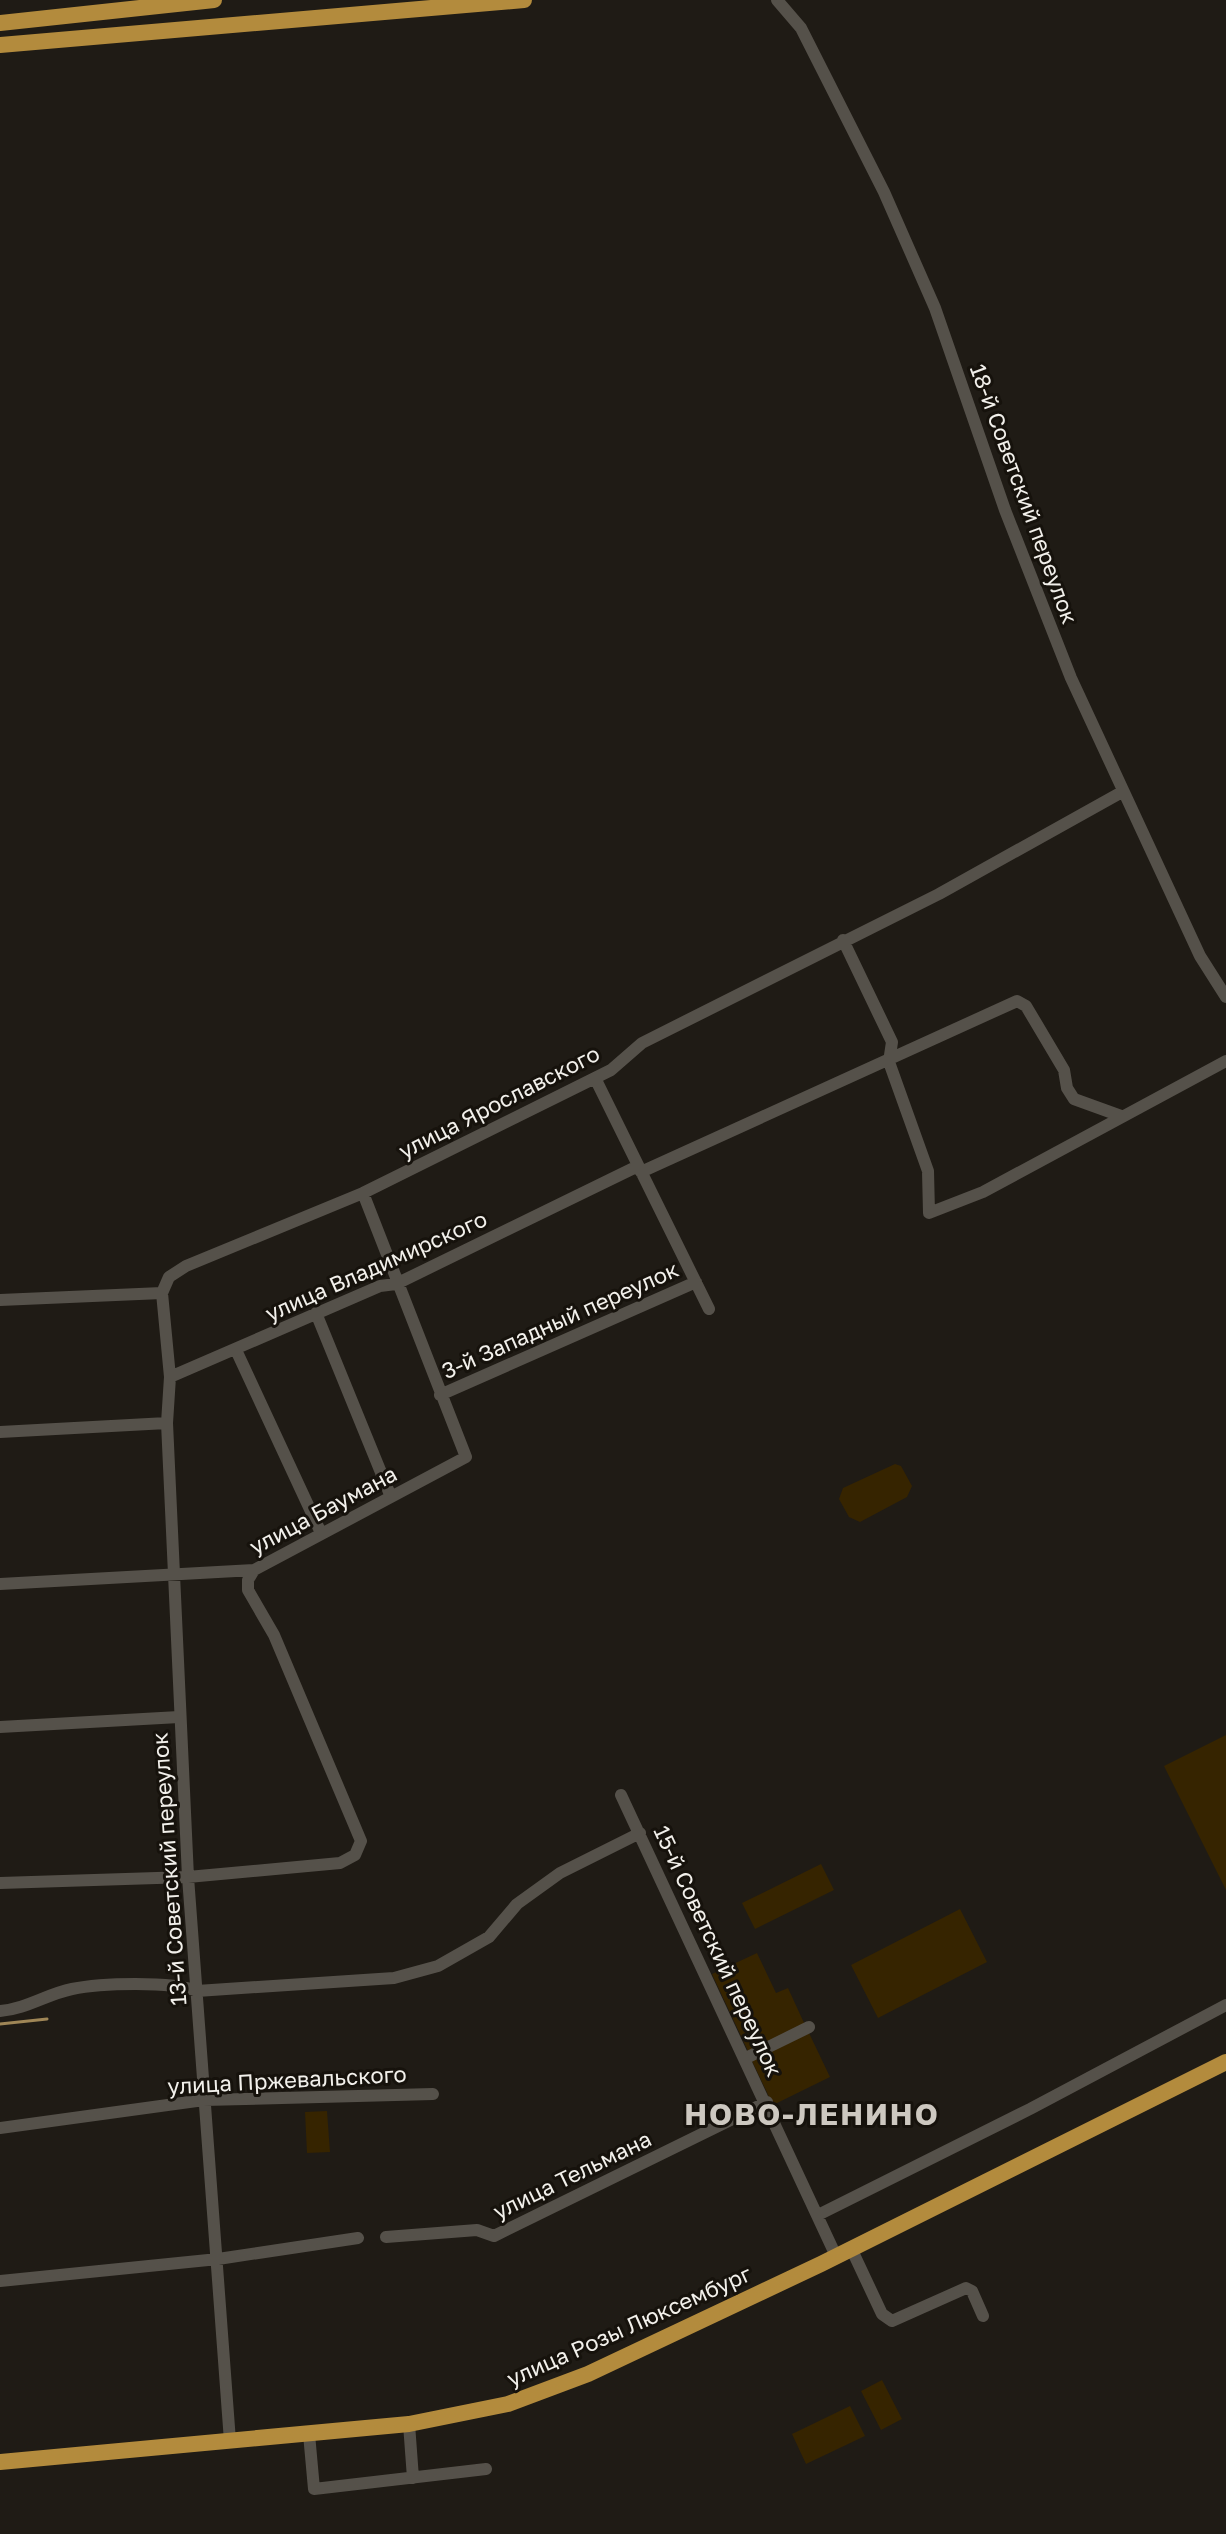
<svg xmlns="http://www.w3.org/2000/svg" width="1226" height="2534" viewBox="0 0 1226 2534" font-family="'Golos Text',sans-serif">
<rect width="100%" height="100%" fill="#1f1b15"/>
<path fill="#362400" d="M895,1464L901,1466L912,1486L907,1497L860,1522L849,1517L839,1499L843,1488Z
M1226,1735V1890L1164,1766Z
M821,1864L834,1890L755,1929L742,1903Z
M960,1909L987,1962L878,2018L851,1965Z
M757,1953L776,1993L788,1988L805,2025L748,2051L712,1974Z
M809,2033L830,2077L773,2105L752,2061Z
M327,2111L330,2152L307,2153L305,2112Z
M882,2380L902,2419L881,2430L861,2391Z
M850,2406L865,2436L806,2464L792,2434Z"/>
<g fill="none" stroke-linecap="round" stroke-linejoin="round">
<path stroke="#9f8656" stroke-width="3" d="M0,2024L47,2019"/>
<path stroke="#55514a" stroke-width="12" d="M777,0L801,28L884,192L935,308L1005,510L1071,678L1200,956L1226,997
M843,940L892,1042L889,1062L928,1171L929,1213L983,1192L1226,1061
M595,1078L709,1309
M641,1172L1017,1001L1026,1006L1064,1070L1067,1088L1074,1099L1121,1116
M0,1300L162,1293
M316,1313L391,1497
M236,1350L321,1533
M170,1377L380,1286L396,1284L638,1166
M440,1395L696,1282
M0,1432L167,1423
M0,1584L254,1570L466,1457L363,1193
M0,1727L179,1717
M621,1795L836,2256
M0,1883L188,1877L340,1863L355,1855L361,1841L274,1635L248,1590V1580L254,1570
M0,2011C26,2009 47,1994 72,1989C100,1983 172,1981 197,1991L394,1978L438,1966L489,1937L517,1904L560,1873L640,1833
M746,2058L809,2027
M0,2128L204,2100L433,2094
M818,2215L1030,2109L1226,2005
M386,2237L477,2230L494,2236L767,2102
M851,2248L882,2314L892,2321L966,2288L972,2291L983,2316
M0,2281L218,2259L358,2238
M409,2424L413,2478
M309,2434L314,2489L486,2469
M230,2441L188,1877L167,1423L170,1377L162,1293L169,1277L186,1266L363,1193L611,1070L642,1043L939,894L1122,792"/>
<path stroke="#b38b3d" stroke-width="16" d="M0,23L214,0
M0,45L524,0
M0,2462L409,2424L508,2404L588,2374L821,2264L1226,2062"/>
</g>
<g text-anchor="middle" stroke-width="6" stroke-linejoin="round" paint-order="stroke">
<g font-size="22" fill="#f2f0eb" stroke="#16120c">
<text transform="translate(1024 494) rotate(70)" y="8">18-й Советский переулок</text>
<text transform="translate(499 1102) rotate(-27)" y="8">улица Ярославского</text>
<text transform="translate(376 1266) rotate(-24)" y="8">улица Владимирского</text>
<text transform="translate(560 1320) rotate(-24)" y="8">3-й Западный переулок</text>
<text transform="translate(323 1510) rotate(-28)" y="8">улица Баумана</text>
<text transform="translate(169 1869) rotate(-94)" y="8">13-й Советский переулок</text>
<text transform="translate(718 1951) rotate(65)" y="8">15-й Советский переулок</text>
<text transform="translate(287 2080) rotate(-3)" y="8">улица Пржевальского</text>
<text transform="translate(572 2175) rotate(-26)" y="8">улица Тельмана</text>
<text transform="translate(629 2326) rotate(-24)" y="8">улица Розы Люксембург</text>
</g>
<g font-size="30" font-weight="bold" letter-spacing="2" fill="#cdc8c0" stroke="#16120c">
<text x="812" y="2125">НОВО-ЛЕНИНО</text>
</g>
</g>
</svg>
